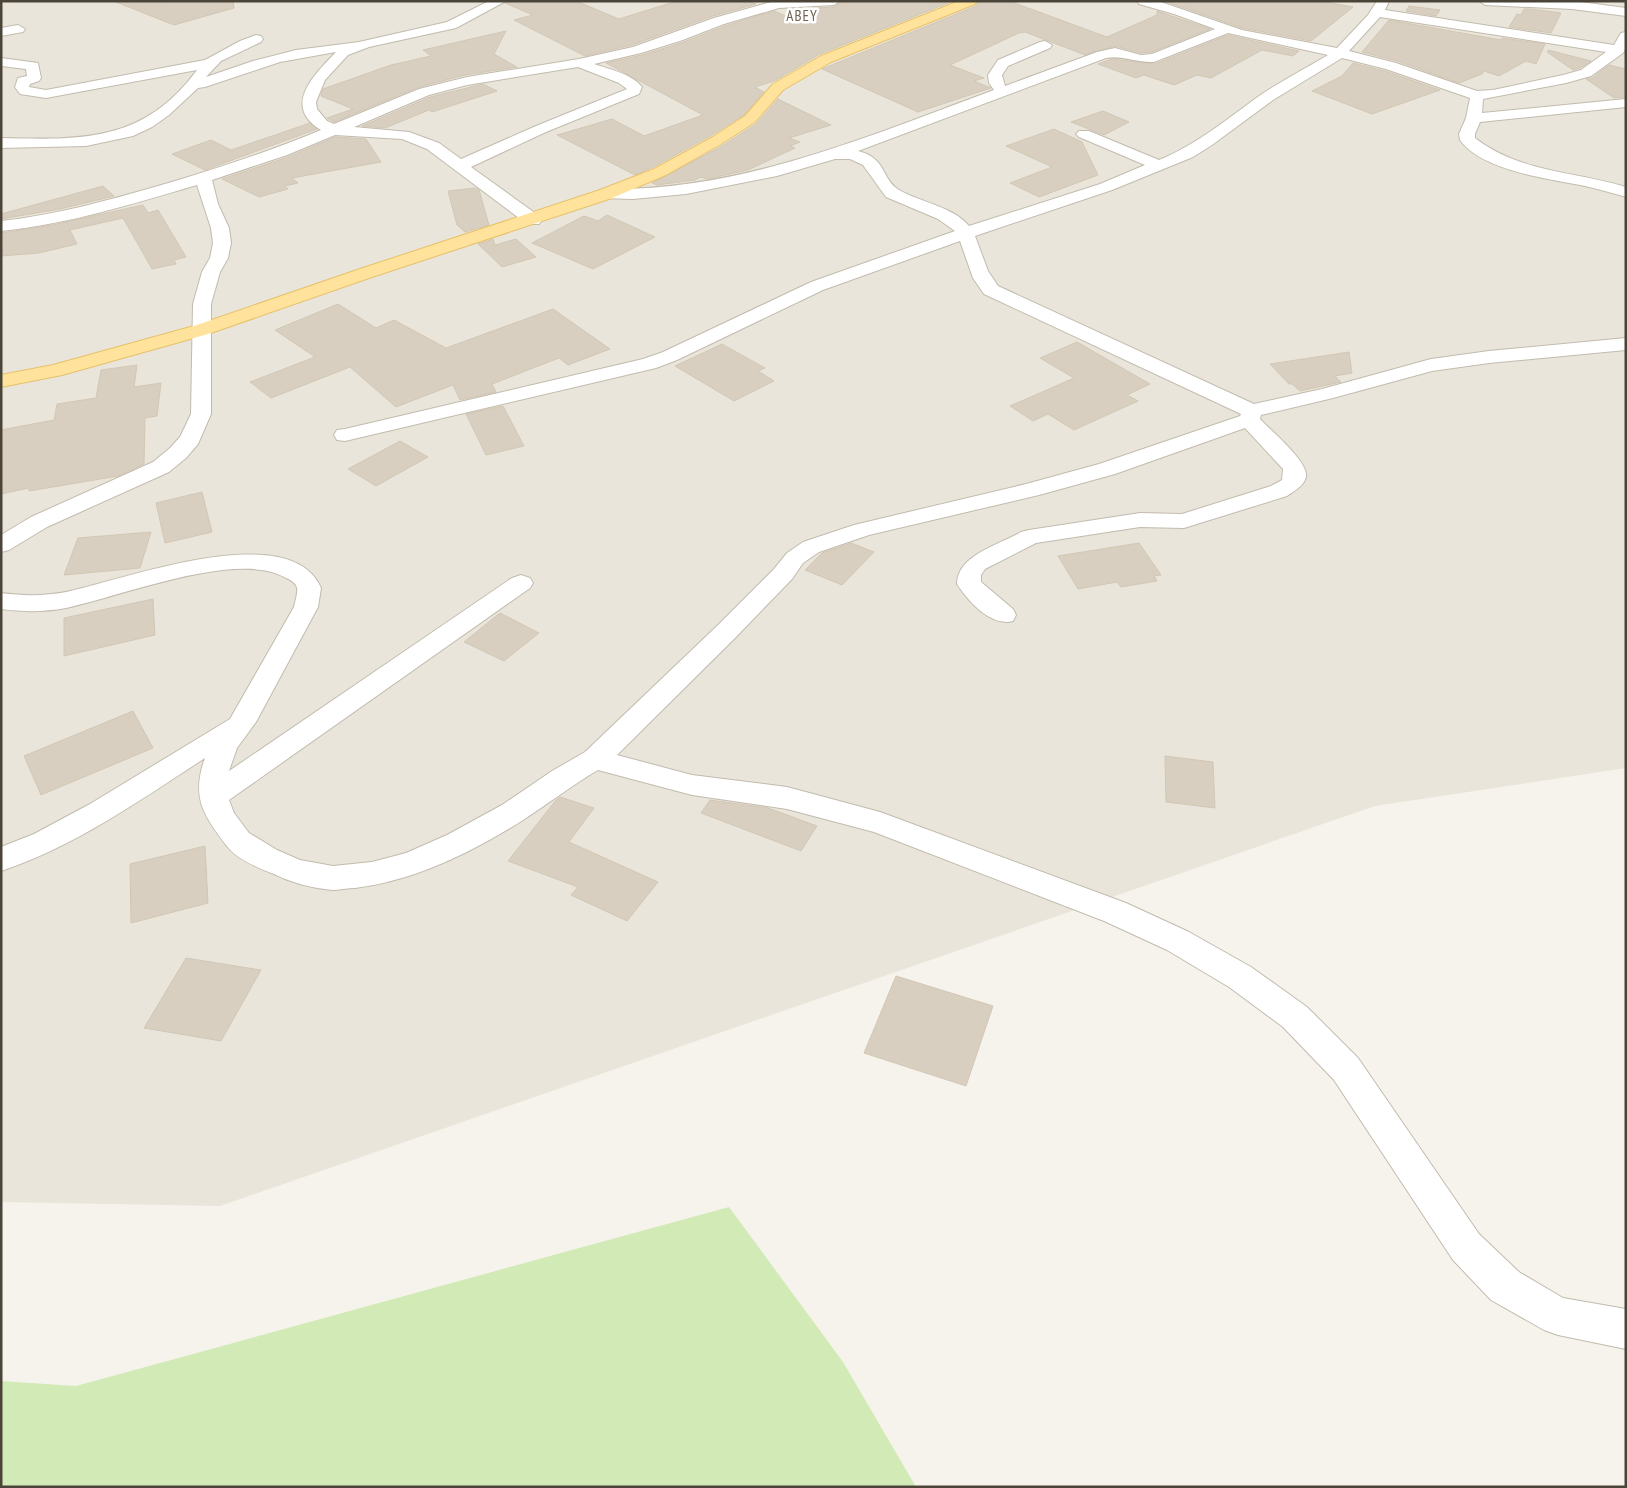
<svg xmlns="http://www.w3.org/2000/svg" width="1627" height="1488" viewBox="0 0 1627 1488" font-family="'PT Sans Narrow',sans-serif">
<rect width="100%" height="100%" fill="#f6f3ec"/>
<path fill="#eae5da" d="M1,1H1626V768L1375,806L220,1206L1,1202Z"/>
<path fill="#d2eab5" d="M729,1207L843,1362L916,1487H1V1381L76,1386Z"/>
<path fill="#d8cfc1" stroke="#d3c7b4" d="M233,1L234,8L174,25L116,2Z
M508,1H576L619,19L677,1H748L756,4L713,16L632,45L585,56L514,20L533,15L505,3Z
M842,1H953L820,54L774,81L755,87L764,92L744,115L710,136L653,167L635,175L557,135L612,119L644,136L703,115L606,63L642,55L681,43L725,26L774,11L786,16L816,8L834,7Z
M979,1H1009L1107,37L1157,15V11L1210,29L1152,52L1141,53L1115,46L1085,55L1025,32L1019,33L950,65L984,78L974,81L991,88L918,112L822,69L976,6Z
M1164,1H1320L1353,7L1311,41L1242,28Z
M1409,6L1440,10L1436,16L1406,11Z
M1524,9H1531L1561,13L1551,33L1509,27L1517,14L1521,15Z
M1389,20L1501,40L1502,38L1545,44L1536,64L1526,61L1499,76L1484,71L1482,74L1459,83L1397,61L1362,52Z
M506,31L494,54L517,67L465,75L419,87L334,122L327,118L353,109L321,96L323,89L391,65L431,56L423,50Z
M1228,35L1299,51L1293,56L1262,50L1211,78L1197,75L1174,85L1144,75L1136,78L1098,64L1112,59L1155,64Z
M1548,50L1591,61L1580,68L1573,70L1547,52Z
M1353,63L1385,71L1440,90L1372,114L1312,91L1342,76Z
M1609,65L1626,69V97L1614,98L1586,79L1592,78Z
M483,84L497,91L432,112L429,110L385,128L362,126L430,97Z
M778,99L831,125L789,138L800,142L790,146L795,148L748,170L707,179L701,177L695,180L657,185L652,183L722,146L756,124Z
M1103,111L1129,122L1104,135L1071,122Z
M310,123L317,129L205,170L172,154L211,140L231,150Z
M1054,129L1082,142L1098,175L1039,197L1010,183L1052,167L1006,146Z
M335,137L366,139L381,162L292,178L298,183L285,186L288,189L259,197L222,179L288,157Z
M103,186L114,196L60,209L1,219V214Z
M475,188L479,190L489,225L465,232L457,225L448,191Z
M143,205L148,213L158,210L186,257L174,260L176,264L152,269L123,218L70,230L77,244L39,253L1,256V233L52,225Z
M607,215L655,237L593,269L532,243L584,216L598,221Z
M493,239L495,245L516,239L536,257L502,267L478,244Z
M338,304L376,328L394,320L446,348L553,309L610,349L568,365L559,358L492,384L496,392L460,400L453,385L396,407L350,367L271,398L250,382L315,357L275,330Z
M1077,342L1150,384L1127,395L1138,401L1074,430L1048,414L1033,421L1010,406L1074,378L1040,358Z
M722,344L765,368L758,371L774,381L734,401L675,366Z
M1349,352L1352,373L1335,376L1341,382L1300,391L1292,384H1289L1270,364Z
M137,365L134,387L161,383L157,416L145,418L144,464L118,476L29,491V488L1,494V430L54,420L57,404L96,398L101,370Z
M503,406L524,446L486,455L466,414Z
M400,441L428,457L376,486L348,469Z
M202,492L212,532L165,543L156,503Z
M151,532L140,568L64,575L78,538Z
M851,543L874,552L842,585L805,570L822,553Z
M1139,543L1161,575L1154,576L1157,581L1121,587L1117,582L1078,589L1058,556Z
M153,599L155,635L64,656V618Z
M500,613L539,633L504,661L464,642Z
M133,711L153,748L41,795L24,756Z
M1165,756L1213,762L1215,808L1166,802Z
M560,797L594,808L569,842L658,882L627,921L571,895L578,887L508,861L556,800Z
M710,800L768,808L817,826L801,851L701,813Z
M205,846L208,903L131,923L130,864Z
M186,958L261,970L221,1041L144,1028Z
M896,976L993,1006L966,1086L864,1053Z"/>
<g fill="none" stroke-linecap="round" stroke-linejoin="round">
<g stroke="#c2bbae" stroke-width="2">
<path id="minor" d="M489,1H506L456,28L369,47L348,55L325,80L316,102L317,109L327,121L334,124L419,89L467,77L579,59L633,47L714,18L775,1H840L834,5L779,8L724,24L680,41L641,53L594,64C609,69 632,74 642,87L639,94L546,132L471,167L539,216L542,220L539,224H527L427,149L402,139L335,135L287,155L212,180L218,204L229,228L231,243L228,258L220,272L211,304V414L198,444L186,458L169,472L47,527L9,550L1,552V535L31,517L153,462L170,448L180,437L191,414L193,304L202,272L210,258L213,243L211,228L197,185C132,204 69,224 1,231V221C55,215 106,201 158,186C213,170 268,152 321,130C281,106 315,74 336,52L280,62L205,87L198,88L169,115L152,127L133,136L86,146L1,148V138C83,140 144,142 197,70L46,98L20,94L15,87L18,78L27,76L26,69L1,66V58L38,63L41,78L39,81L30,84L29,87L46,90L205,60L240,41L256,35L261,36L263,39L261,42L221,61L206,77L253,61L296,50L359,42L447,22ZM578,67L619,83L627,89L536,126L461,159L439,143L409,132L354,127L429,95L467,85Z
M1137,1H1158L1242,30L1337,48L1368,15L1377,1H1389L1385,10L1614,45L1621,33L1626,32V48L1623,53L1591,76L1566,83L1483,99L1482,113L1626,99V107L1480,122L1475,134V138C1521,173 1573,171 1626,187V197C1612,193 1599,189 1585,186C1550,179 1482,171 1460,140L1459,134L1466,118L1470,98L1386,69L1342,58L1273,100L1212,145L1193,157L1112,190L975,236L988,271L998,286L1254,404L1322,389L1431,359L1489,351L1626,338V350L1489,363L1432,371L1333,398L1261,415L1260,419C1270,430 1309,462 1306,477C1304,486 1294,491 1287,496L1184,528L1140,527L1036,543L985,569L981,575V582L1013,609L1016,615L1013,621C991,627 968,601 957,584C957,555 999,545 1021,532L1029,530L1140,513L1182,514L1271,486L1282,480L1283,469L1245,428L1115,474L1039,495L869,535L819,552L803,563L792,579L735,638L617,755L692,775L787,787L880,812L1126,903L1189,932L1251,967L1307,1007L1358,1058L1479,1234L1519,1272L1563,1298L1626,1309V1349L1558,1335L1544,1330L1491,1300L1453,1260L1334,1080L1283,1027L1229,987L1167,950L1104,921L874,832L787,809L692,795L598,770C572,785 548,804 523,820C473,852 414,881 355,888C348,888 339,890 332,890C313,888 292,883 274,874C258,868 236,859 226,845C203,814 191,797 205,758C140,800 76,846 1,871V847L34,834L90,804L230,719L294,607C295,601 298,594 297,588C296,583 291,580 286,578C239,549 119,597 66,608C45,612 23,612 1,609V593C23,596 45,596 66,592C121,581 290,516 321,588L318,607L256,722L237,748L229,771L512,578L521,575L530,578L533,583L530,588L229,800L234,813L249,833L277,850L300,860L333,866L372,862L406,853L447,835L502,805L552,771L585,752L717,626L774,569L787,553L803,542L854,525L1026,484L1099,464L1240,416L1241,414L984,294L973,278L960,241L823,290L677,360L656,368L345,441L337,440L334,435L337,430L345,429L643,359L663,352L811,282L955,231L938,219L886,197L863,165L850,159H835L777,176L686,194L633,199L600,198L598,194L600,190L606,189C743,191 868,136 994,90L989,83L988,75L998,60L1040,42L1045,41L1052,45L1050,48L1008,66L1002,75L1005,86L1097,52L1115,48L1141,55L1152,54L1215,29L1174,14L1139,4ZM1380,17L1606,52L1581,70L1563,75L1493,90L1477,91L1396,63L1349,51ZM1228,33L1328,55C1306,68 1283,80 1262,94C1228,118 1198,144 1159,160L1089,131H1079L1076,134L1079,137L1145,165L1100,184L969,226C952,206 922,203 899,190C881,179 887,158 858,151L1106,58C1122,55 1137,63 1154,62Z
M1479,1H1573L1626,8V16L1572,9L1485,5Z
M18,25L25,29L23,32L1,36V28Z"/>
</g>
<g stroke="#e6c16a" stroke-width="2">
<path id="major" d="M959,1H977L975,4L831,62L783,90L755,122L721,144L666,175L612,198L372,277L208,334L62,375L1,387V375L53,365L194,326L360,269L600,190L654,169L711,138L745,116L773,84L821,56Z"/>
</g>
<use href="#minor" fill="#fff" fill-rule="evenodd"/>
<use href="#major" fill="#ffe39c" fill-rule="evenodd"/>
</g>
<g text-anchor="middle" stroke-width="5" stroke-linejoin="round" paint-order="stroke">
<g font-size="15" letter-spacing="1" fill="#6e6250" stroke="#fff">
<text x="802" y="21">ABEY</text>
</g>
</g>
<rect width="1627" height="1488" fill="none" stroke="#4b4439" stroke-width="5"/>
</svg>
